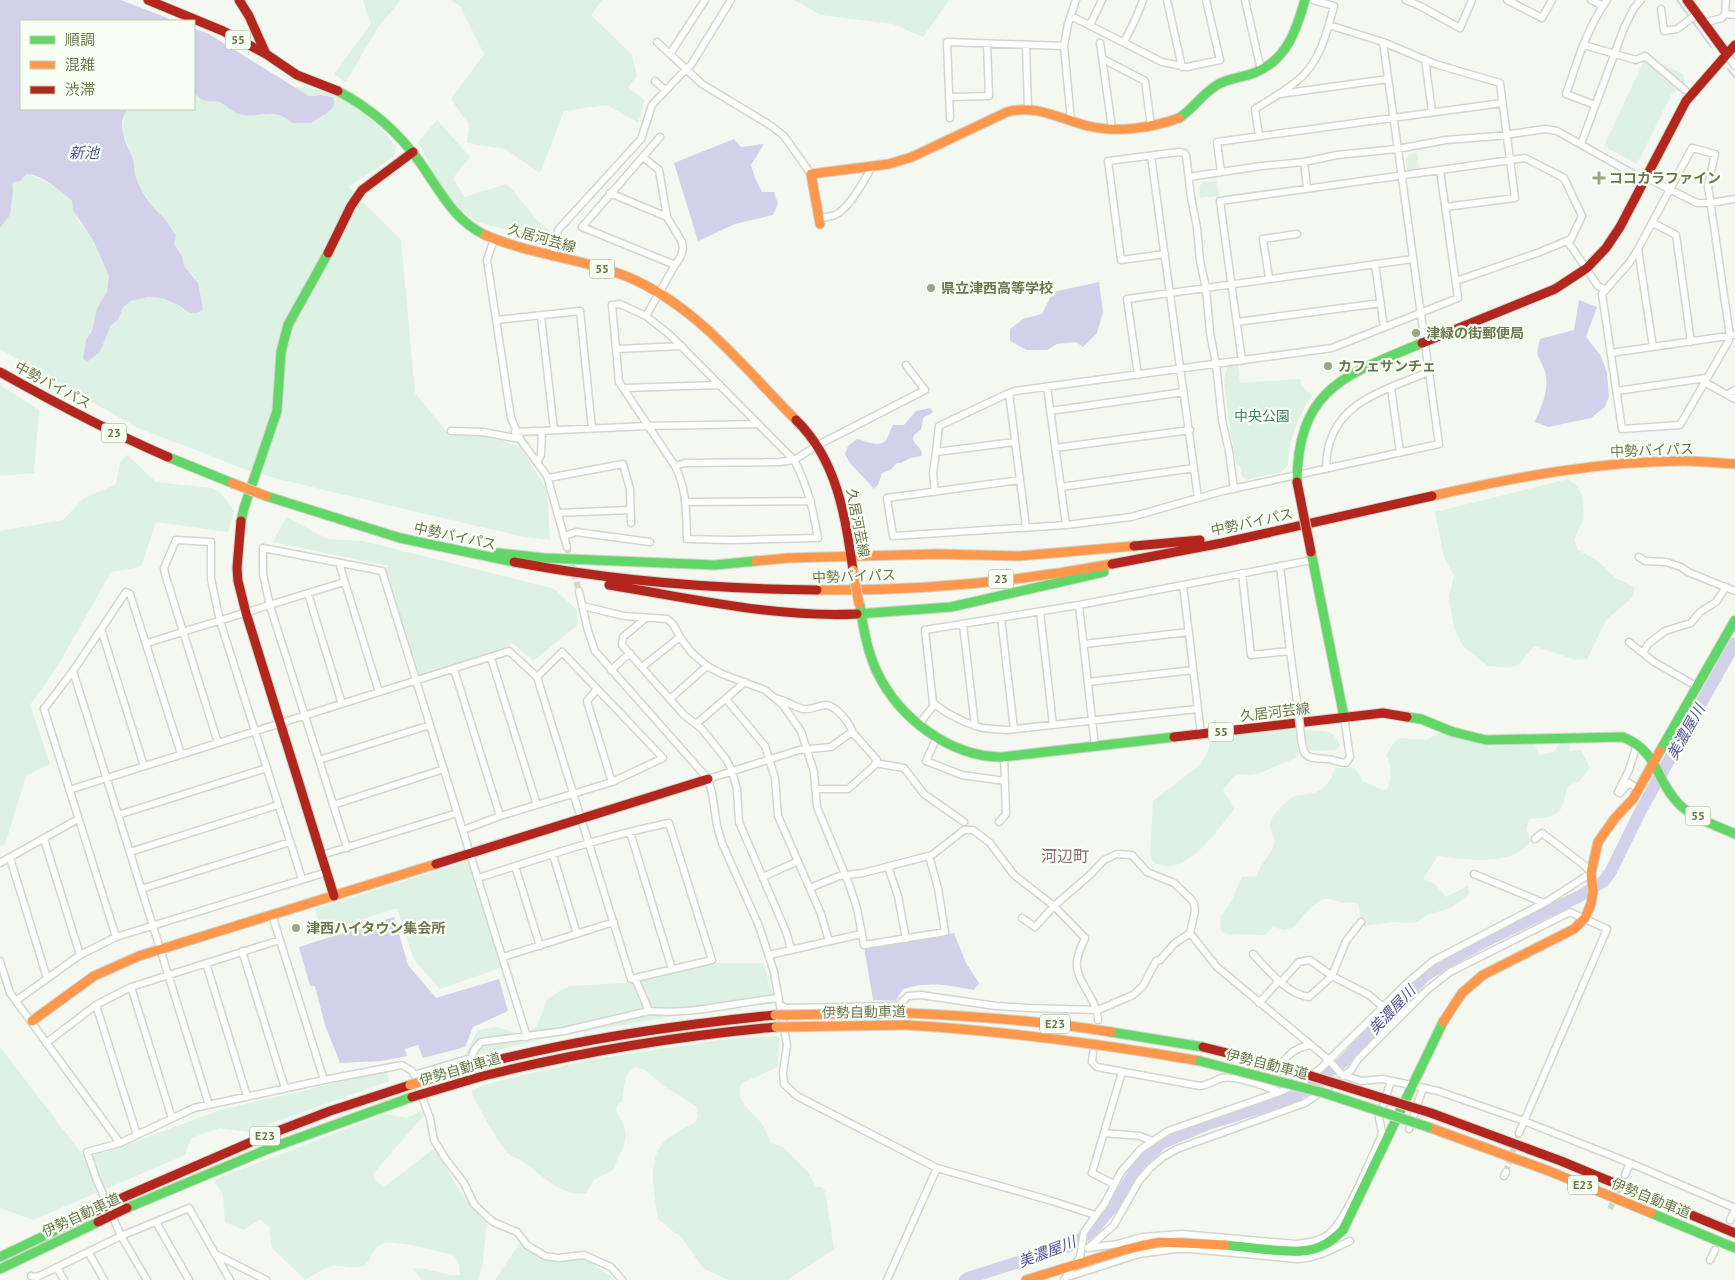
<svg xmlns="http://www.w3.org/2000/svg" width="1735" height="1280" viewBox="0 0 1735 1280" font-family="'PT Sans','Noto Sans JP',sans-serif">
<rect width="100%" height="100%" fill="#f4f8f0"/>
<path fill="#ddf1e5" d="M363,0H401L378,27L346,82L334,74L371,24Z
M451,0H602L591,15L632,55L637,76L628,87L645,100L638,122L606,105L564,111L540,173L505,149L467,143L469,125L451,99L484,54L460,6Z
M794,0H949L923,37L893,24L821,15Z
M1646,56L1683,74L1685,83L1671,95L1637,164L1604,146Z
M297,87C306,88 316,89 325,91C355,99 379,122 396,147L394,157L348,187L401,240L415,393L450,436L490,435L521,448L547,490L550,540L519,536L278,479L247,470L136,427L0,349V228L10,215L12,183L20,181L26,174H30L62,190L72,201L78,220L94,242L109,276L107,292L97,308L92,331L86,340L83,359L100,352L111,325L118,320L123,307L131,301L148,297L162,298L178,305L184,311L195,278L184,266L182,256L174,244L176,235L171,230L165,219L153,207L141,189L134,172V160L129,152L128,145L122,132L125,112L129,109H194V93L203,100L220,102L231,111L257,115L271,113L286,117L292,123H311L319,116L327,113L333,97L321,95L309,96L296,88Z
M437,120L470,157L453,178L465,197L506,184L511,188L536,219L553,234L552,239L547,240L477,222L456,206L435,176L418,142Z
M1417,153L1419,169L1411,171L1407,168L1406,159L1409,154Z
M1217,181L1219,197L1216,198V196L1200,198L1199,187L1203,182Z
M1238,364L1240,383L1300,379L1301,386L1312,395C1298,417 1289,439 1288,465L1281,472L1247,480L1242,476L1240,466L1236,464L1229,420L1224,379L1228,365Z
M0,385L39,410L34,473L0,476Z
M127,455L156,482L212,488L221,493L234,511L228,532L156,522L141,567L111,572L57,667L30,705L50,764L26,776L5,845L0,846V531L63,520L83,499L116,484L120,462Z
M1568,479L1577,486L1582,495L1584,518L1574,540L1578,550L1598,561L1615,578L1635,587L1632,598L1606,620L1587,659L1576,660L1534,646L1520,663L1510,668L1488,666L1463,646L1454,628L1449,596L1454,576L1444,557L1435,512Z
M286,517L328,539L362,541L554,589L576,609L578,625L533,661L515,645L510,643V647L423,675L418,674L385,569L388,566L273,542Z
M1288,729L1325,731L1334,735L1340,745L1336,750L1315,751L1299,746L1298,757L1260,773L1250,775L1239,774L1234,776L1223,790L1234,809C1219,828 1192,869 1165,866C1157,865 1154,864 1150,856L1153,801L1201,764L1209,748L1210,738Z
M1440,732L1489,747L1534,743L1539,755L1554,752L1560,742H1569L1570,751L1581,750L1590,768L1579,782L1569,785C1565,791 1566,797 1563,804C1558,819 1542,818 1529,819L1526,830L1532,840C1528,844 1524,848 1520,851C1499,865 1462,859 1438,856L1423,879L1435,884L1446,897L1468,886L1469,894L1451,908L1430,914L1414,923L1392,922L1365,926L1361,923L1359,907L1357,903C1351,902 1346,903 1340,902C1336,901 1332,899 1328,899C1316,898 1300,918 1295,927L1284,930L1273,927L1265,935L1227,934L1222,932L1220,927L1221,916L1231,902L1242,877L1257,876C1261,862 1270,856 1274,846C1279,832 1259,829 1280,808C1284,804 1290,798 1295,796C1299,794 1305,795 1310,794C1325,790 1331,782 1335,768H1355L1363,781L1383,790L1388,788C1391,777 1392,765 1386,755L1395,741L1400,738L1426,740Z
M465,862L470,864L503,967L440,989L414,960L397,908L322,932L315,909Z
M715,963H763L776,1004L739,1005L542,1039L463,1059L478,1030L496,1027L517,1033L528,1032L537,1026L547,1000L561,990L570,986L624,983Z
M779,1036L778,1067L742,1083C733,1101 754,1112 762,1124C766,1130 768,1137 771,1143L783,1147L808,1172L816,1187H822L825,1191L834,1249L787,1280H728L703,1268L680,1235L675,1233L658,1219C655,1195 646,1163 663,1143C669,1135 687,1127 696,1122L698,1117L696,1106L662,1085L645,1070L635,1067C623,1073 624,1089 622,1102L617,1105L616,1110C633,1139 625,1141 613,1170L594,1180L586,1193C561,1198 541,1173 522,1161C518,1158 512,1158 509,1154C493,1136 482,1113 471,1091L486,1084L589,1060L727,1039Z
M0,1047L85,1158L121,1147L220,1110L387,1071L389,1081L247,1132L220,1128L191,1138L185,1155L33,1220L0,1208Z
M424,1110L426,1113L373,1174L375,1180L384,1187L435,1148L459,1190L487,1222L482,1269L477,1280H422L413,1269C425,1265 444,1277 460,1275L459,1264L454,1255C439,1252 394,1239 382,1244C372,1247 372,1262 362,1266C352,1270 342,1265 332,1266C323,1268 313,1276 305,1280L272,1248L269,1227L260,1219L244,1230L225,1222L223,1194L214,1180L385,1114L407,1118Z
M519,1244H522L538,1255L578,1257L589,1261L615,1280H495Z"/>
<path fill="#d2d1e9" d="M0,0H121L175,21H21V109H129C114,122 127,145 133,159C135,163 133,169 135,174C138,185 146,199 154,208C157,212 162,215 165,219C169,224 171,230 176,235L174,244L182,256L184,266L198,283L203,309L198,313H190L178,305L162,298L148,297L131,301L123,307L118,320L111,325L100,352L88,361L83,359L86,340L92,331L97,308L107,292L109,276L94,242L73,210L72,201C63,192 40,173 26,174L20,181L12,183L13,191L10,215L0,228Z
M194,28L209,34L309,96L321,95L333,97C339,111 319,116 311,123H292C272,105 259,120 239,114C231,112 226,105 219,102C214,101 208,102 203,100C200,99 197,95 194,93Z
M734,139L741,147L764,144L751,165L755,178L762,192H774L778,204L773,215L735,224L698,241L674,163Z
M1099,282L1103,312L1097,333L1083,347L1076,342L1057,344L1047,350H1027L1010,341V329L1023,319L1042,314L1053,292Z
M1579,300L1597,307L1586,337L1601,356L1607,373L1609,396L1605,407L1591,418L1548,427L1535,422C1541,407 1550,389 1545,372C1540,355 1534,359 1540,339L1574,330Z
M930,408L933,411L932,413L924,417C922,420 923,425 921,429C918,434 910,434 914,442C918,447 922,449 922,456L910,458L901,463H897L890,470L882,473L878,485L874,489L850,463L845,454L848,446L857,439C865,441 880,448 886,440C889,436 890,429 893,425H904L916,411Z
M394,917L408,965L436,998L499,979L508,1011L473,1027L465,1047L423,1058L418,1045L405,1049L407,1056L381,1061L340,1063L325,1025L315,986H310L299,947Z
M954,933L966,963L979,983L974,990C949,985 928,981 903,989L896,1001L873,1000L864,947Z"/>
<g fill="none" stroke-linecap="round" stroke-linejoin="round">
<path stroke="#d2d1e9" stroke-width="2" d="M1677,0L1711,47
M1728,69L1735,78"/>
<path stroke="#d2d1e9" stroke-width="12" d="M965,1280L968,1278L1072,1245L1092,1231L1115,1204L1139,1164L1162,1143L1208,1124L1295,1097L1342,1063L1425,976L1447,962L1494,937L1580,896L1604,881L1611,871L1641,810L1735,643"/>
<path stroke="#d2d8c8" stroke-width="6" stroke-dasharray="6 3" stroke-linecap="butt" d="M567,547L579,591
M1506,1172L1519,1133
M1610,1209L1625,1175"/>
<g stroke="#d2d6cb" stroke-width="9">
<path id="street" d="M1167,0L1182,67
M1245,0L1261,70
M1406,0L1420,6L1460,28L1472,0
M1507,0L1542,18L1552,0
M1591,0L1603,6
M1661,9L1664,31L1677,29L1697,14
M1725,14L1726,0
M1071,16L1162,62L1187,67L1220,60L1206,0
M1704,23L1722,18L1725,14L1735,15
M1090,25L1102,0
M1329,25L1383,42
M657,42L686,69L691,65L731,0
M1124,42L1136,18L1143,0
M1100,43L1112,128
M1584,45L1636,60L1645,56L1685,90
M1026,46L1028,109
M1726,53L1735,66
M670,54L705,0
M1103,59L1145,81L1151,125
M1425,59L1432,112
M655,81L665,90
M1280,94L1388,79
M949,97L989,96L987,44
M1595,105L1566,94C1577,62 1587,28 1607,0
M950,118L947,42L1064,46
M1071,120L1064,46L1068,24L1076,0
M1259,136L1255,109C1269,100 1284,92 1297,81C1320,63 1327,32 1334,6L1313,0
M1581,144L1624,28L1634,8L1641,0
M1692,148L1715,154L1708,186L1730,336L1728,342L1680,425L1622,429L1602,294L1630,262L1638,249Z
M1151,156L1198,498
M643,157L659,170L667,217L682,242L683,248L681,256L675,265
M1304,162L1307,188
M1221,172L1217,142L1502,103
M1189,177L1261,166L1304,162L1337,155L1397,149L1446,140L1498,136L1545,129L1557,131L1644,180
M1645,177L1697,203H1710L1735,199
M610,193L667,217
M819,218C824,217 830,217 835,215C850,208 864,180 872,167
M1653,223L1676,235L1691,342
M494,239L487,260L511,418L520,439L547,476L567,547
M1568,242L1598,286L1606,290
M1638,249L1653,347
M1165,254L1121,260L1108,161L1179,152L1184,153L1186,155L1191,197L1197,228L1200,261L1206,288L1210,333L1216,364L1222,420L1229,451L1234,489
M553,257L558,230L641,139L652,105L686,69L702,84L770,125L784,136L811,174
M1375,264L1384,328
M1269,278L1263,239L1297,234
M620,304L646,316L670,335L794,460C808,486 813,510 818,538L731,540L687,539C686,512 687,490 675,466L619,382L612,305Z
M541,316L554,430
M646,316L675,265L582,227L660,137
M497,320L580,311L592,428
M1237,322L1381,303
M617,349L682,346
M1611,353L1735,335
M1242,361L1220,201L1525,158L1564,178L1582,216L1571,239L1540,252L1456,281
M1138,375L1127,299L1413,259
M1704,382L1735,399
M1047,387L1066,525
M623,388L720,385
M1391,388L1400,452
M1617,391L1706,378
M1009,393L1026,527
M1728,394L1735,390
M1050,411L1184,392
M451,431L483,432L520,439
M515,432L648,426L758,424
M1055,448L1190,430
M936,452L939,426L1009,393L1015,391L1332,348L1458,298L1440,170
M537,462L541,455L542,431
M675,466L685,463L780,462L794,460L818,445L925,390L906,365
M1326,469C1326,404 1379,393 1428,372
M548,478L623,464L630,489L631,523
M1020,480L887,498L893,536L1066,525L1131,517L1223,491L1439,444L1383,42L1435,64L1500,83L1515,198L1445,207
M1061,487L1194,468
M935,492L933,474L936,452L1015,442
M686,502L811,501
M557,513L630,510
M564,536L576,532L650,542
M1639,557L1645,561L1666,562L1681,567L1688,572L1735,591
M339,563L379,692
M1280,566L1290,651L1298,709
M1242,573L1251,655L1290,651
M1183,585L1201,734
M579,591L588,631L595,651L708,779L712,793L717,826L722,843L759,926L774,972L787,1045L783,1072L784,1084L797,1096L937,1168L1052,1201L1095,1215
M308,594L342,704
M1079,605L1095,746
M583,606L624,616L667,619L673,624L680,637L691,652L707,666L722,674L765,690L782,704L801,731L814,772L817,807L849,884L857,908L864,945L945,932L938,888L929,856
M1040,612L1053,725
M646,618L623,637L622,645L684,715L701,728L726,759L732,771L737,789L739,822L787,934L791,950
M1001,618L1014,729
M963,625L975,726
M101,629L144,766
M1629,642L1654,662L1696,686
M147,643L344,582
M1084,644L1189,632
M1643,653L1648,644L1665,631L1691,623L1700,612L1716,602L1726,587
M491,658L537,805
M642,667L680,637
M454,669L500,816
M611,670L630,653
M73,671L209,1105
M1088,682L1193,670
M597,689L587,701L612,782
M670,699L707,666
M726,699L765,746L775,778L778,816L821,914L829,941
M778,699C787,701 794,707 803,709C812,710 819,705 827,705C837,707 851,724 853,734
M1197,709L1006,730L982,728L965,722L947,713L933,703L925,630L1079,605L1312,560
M696,724L745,682
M919,724L935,704
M1301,736C1303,758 1306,758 1326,759C1334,759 1339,763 1346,763L1350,757L1344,717
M937,737L926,761L962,775L1005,781
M218,743L165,574L164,568L176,540L211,542V579L220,621L302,879
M1637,744L1629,770L1618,792L1620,793L1629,783L1638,789
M319,760L430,725
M875,763L904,768L924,794L964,822
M708,779L799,750L831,747L849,734H854L877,760L874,766L848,789H815
M69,790L509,651L537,677L631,979L712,960L669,823C604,836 541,858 478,878
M333,805L444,769
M118,815L267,768
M999,822L1006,814L1004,756
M463,830L500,816L612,782L663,758L562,652L537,677
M630,832L672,969
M44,839L80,955
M347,848L270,606L263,574V548L382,571L527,1037
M130,852L278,805
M322,855L457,813
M553,855L577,934
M10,858L47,978
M0,863L78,819
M515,866L540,946
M888,867L898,896L906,939
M1474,874L1544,903
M763,877L798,861
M810,888L839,876L863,873L932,855L964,830H973L990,843L1014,875L1054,906L1085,938C1082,945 1078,953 1077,961C1074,980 1098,999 1098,1020
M141,889L290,842
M1022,918L1035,927L1054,906L1091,874L1104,860L1117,854L1132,855L1147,872L1174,883L1191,899L1194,904L1195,911L1190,933L1217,967L1329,1060L1341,1074L1361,1081L1383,1079L1438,1091L1524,1121L1630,1163L1735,1208
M116,937L44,709L73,671L126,592L130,594L181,754
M242,951L285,1088
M1253,954C1267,969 1288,995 1309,997L1332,976L1346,941L1361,922
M769,955L861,934
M503,957L614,922
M0,961L10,993L120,1143
M206,963L247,1096
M635,978L649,1011
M1281,982L1299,962L1310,960L1332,976L1369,995L1383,1007
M131,987L172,1118
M17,1000L80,955L116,937L327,872
M1259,1003L1279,981
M96,1005L137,1135
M780,1005L786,1008L898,1006L908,996L921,995L996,1006L1029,1008L1098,1010L1133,995L1143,986L1156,961L1160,960L1174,944L1190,933
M46,1043L96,1005L131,987L280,940
M1093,1053L1092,1062L1097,1067L1200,1086C1209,1085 1215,1080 1222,1078C1236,1075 1267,1087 1280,1092
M1343,1076L1351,1070L1358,1059L1427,990L1450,972L1570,912L1607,929L1519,1133
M324,1080L402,1065L412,1071L414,1075L471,1058L475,1049L481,1042L564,1031L649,1011C693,1015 736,1002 779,998
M416,1081L430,1118L434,1140L445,1158L464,1183L474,1204L481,1211L493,1222L517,1232L527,1245L545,1256L558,1258L584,1255L611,1267L622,1280
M1274,1081C1280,1062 1290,1048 1311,1045
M1409,1129L1423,1088
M1104,1133L1140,1136L1152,1141
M1625,1175L1630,1163
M1504,1176L1506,1172
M1114,1184L1092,1173L1122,1072
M1730,1220L1735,1209
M156,1222L189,1280
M1088,1248L1114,1225L1139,1181L1150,1168L1163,1157L1177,1149L1305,1103L1335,1082
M1088,1248L1118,1244L1142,1237L1182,1234L1296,1244C1308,1243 1320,1241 1329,1234C1347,1219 1370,1160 1381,1137L1382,1132L1379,1118L1391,1081
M89,1253L104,1280
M215,1254L266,1280
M1710,1260L1715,1250
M57,1268L64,1280
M1067,1275L1071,1276L1139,1254L1176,1249H1190L1298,1259C1318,1258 1332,1249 1350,1241
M31,1276L37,1277L121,1236L189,1208L230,1280
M147,1280L121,1236L96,1178L87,1152L120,1143L194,1108L324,1080L272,915
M887,1280L937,1168
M1064,1280L1080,1257L1084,1232L1105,1203L1121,1172L1141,1149L1168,1131L1280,1092L1304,1081L1320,1069L1407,983L1433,961L1548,901L1591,873L1584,865L1542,833L1535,839"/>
</g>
<g stroke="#d1d6c9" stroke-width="11">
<path id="fast" d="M338,91C370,108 398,132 419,161C439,189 453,220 485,235
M1179,118C1193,109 1202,94 1217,85C1228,78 1241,78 1254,73C1287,60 1296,31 1305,0
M168,457L232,483
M1297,482C1298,387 1346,375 1422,343
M266,496L400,538L514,562
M241,521L244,508L277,411L281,352L288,325L328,253
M1311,552L1344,717
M498,553L544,558L715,565L756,561
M860,605C863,628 867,651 877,672C899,718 950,757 1002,757L1174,737
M857,614L951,607L1104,572
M1407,717L1421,719L1453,732L1486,740L1623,737C1660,753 1654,778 1678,803C1693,819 1716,825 1735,834
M1660,751L1735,620
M1111,1032L1203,1047
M127,1208L268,1149L412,1097
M1651,1213L1735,1248
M1225,1245C1246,1247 1296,1255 1314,1249C1326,1246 1335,1238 1343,1230L1443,1022
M0,1257L94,1212
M0,1269L98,1222"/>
</g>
<g stroke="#d1d6c9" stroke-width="11">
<path id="slow" d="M820,224L811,174L889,164L912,157L1007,112C1036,104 1060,119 1088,126C1117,133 1152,128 1179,118
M485,235C531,255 582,258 628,277C697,306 744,368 796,420
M1432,496C1516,477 1600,461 1685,461C1702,461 1718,463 1735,464
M756,561L788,558L938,554L1019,556L1134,546
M817,590C914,591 1016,582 1112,564
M906,1013C974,1016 1043,1021 1111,1032
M32,1021L94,976L139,956L436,864
M1443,1022L1462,993L1483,975L1574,929L1585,918L1591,904L1593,891L1591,873L1598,842L1615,818L1633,799L1660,751
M906,1025C1005,1031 1102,1044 1200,1061
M1428,1127L1549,1171L1651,1213
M1026,1280L1124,1250L1159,1242L1225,1245"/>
</g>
<g stroke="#d1d6c9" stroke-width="11">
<path id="jam" d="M148,0L223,31L266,54L297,75L338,91
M239,0L249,16L266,54
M1687,0L1726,53
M328,253L351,206L362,190L413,152
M1422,343L1555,289L1587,268L1606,248L1620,227L1686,101L1735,45
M0,372C55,403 110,432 168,457
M796,420C837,460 845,515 853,570
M241,521L237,568L238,581L246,613L334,896
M1134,546L1200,540
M514,562C614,581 715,589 817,590
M1112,564L1222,543L1432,496
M609,585C691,598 774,618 857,614
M1174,737L1383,713L1407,717
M436,864L708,779
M478,1065C576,1039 675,1025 775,1015
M483,1076C580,1052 677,1036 776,1027
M1431,1113L1561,1161L1735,1233
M124,1197L265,1136L330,1111L410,1085"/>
</g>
<use href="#street" stroke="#fdfefd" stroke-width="6"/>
<use href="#fast" stroke="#63d668" stroke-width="9"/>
<use href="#slow" stroke="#ff974d" stroke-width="9"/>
<use href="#jam" stroke="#b3261e" stroke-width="9"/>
<g stroke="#d2d6cb" stroke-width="9" stroke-linecap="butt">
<path id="street-bridge" d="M1298,709L1301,736"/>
</g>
<g stroke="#d1d6c9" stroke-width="11" stroke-linecap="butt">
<path id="fast-bridge" d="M1200,1061L1324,1093L1428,1127"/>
</g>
<g stroke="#d1d6c9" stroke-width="11" stroke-linecap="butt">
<path id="slow-bridge" d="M232,483L266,496
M853,570L859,604
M775,1015L906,1013
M776,1027L906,1025
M410,1085L478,1065"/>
</g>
<g stroke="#d1d6c9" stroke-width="11" stroke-linecap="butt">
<path id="jam-bridge" d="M1297,482L1311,552
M1203,1047L1279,1066L1431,1113
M412,1097L483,1076
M94,1212L124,1197
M98,1222L127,1208"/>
</g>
<use href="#street-bridge" stroke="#fdfefd" stroke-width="6"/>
<use href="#fast-bridge" stroke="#63d668" stroke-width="9"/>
<use href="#slow-bridge" stroke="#ff974d" stroke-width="9"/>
<use href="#jam-bridge" stroke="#b3261e" stroke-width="9"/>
</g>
<g fill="#9ca587" stroke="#f8fff3" stroke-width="2">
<path d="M1596.5 170.5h5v5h5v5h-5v5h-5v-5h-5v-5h5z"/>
<circle cx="931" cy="288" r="5"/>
<circle cx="1416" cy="333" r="5"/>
<circle cx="1328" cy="366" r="5"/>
<circle cx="296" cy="928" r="5"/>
</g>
<g text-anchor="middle" stroke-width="4.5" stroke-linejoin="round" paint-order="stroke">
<g fill="#f8fff3" stroke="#96a080" stroke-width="1">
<rect x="225.5" y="30.5" width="25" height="19" rx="4"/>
<rect x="589.5" y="259.5" width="25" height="19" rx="4"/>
<rect x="101.5" y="423.5" width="25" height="19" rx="4"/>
<rect x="988.5" y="569.5" width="25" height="19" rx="4"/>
<rect x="1208.5" y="722.5" width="25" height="19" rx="4"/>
<rect x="1685.5" y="806.5" width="25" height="19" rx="4"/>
<rect x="1040" y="1014.5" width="30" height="19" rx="4"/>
<rect x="250" y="1126.5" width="30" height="19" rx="4"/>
<rect x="1568" y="1175.5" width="30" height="19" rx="4"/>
</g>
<g font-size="12" font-weight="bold" fill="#6c784f">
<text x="238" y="44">55</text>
<text x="602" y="273">55</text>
<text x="114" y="437">23</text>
<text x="1001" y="583">23</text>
<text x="1221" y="736">55</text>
<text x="1698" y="820">55</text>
<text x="1055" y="1028">E23</text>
<text x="265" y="1140">E23</text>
<text x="1583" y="1189">E23</text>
</g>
<g font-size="14" font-weight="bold" fill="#6c784f" stroke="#f8fff3" text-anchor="start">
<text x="1609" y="183">ココカラファイン</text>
<text x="941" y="293">県立津西高等学校</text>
<text x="1426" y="338">津緑の街郵便局</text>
<text x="1338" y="371">カフェサンチェ</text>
<text x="306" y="933">津西ハイタウン集会所</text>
</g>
<g font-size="14" fill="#6c784f" stroke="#f8fff3">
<text transform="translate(542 238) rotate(16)" y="5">久居河芸線</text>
<text transform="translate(53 385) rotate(28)" y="5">中勢バイパス</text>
<text transform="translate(1652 450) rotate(-2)" y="5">中勢バイパス</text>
<text transform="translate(1252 522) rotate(-12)" y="5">中勢バイパス</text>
<text transform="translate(858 523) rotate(79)" y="5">久居河芸線</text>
<text transform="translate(455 536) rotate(12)" y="5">中勢バイパス</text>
<text transform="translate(854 576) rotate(-2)" y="5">中勢バイパス</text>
<text transform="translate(1275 712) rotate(-7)" y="5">久居河芸線</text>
<text transform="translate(864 1012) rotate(-1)" y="5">伊勢自動車道</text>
<text transform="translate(1267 1064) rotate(14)" y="5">伊勢自動車道</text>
<text transform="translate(460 1069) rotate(-16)" y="5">伊勢自動車道</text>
<text transform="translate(1651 1198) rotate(22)" y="5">伊勢自動車道</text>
<text transform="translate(81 1215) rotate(-25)" y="5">伊勢自動車道</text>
</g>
<g font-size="14" fill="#467d6a" stroke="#f8fff3">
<text x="1262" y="421">中央公園</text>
</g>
<g font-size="15" font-style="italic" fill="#5b52a0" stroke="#f8fff3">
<text x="84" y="158">新池</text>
<text transform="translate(1686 732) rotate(-61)" y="5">美濃屋川</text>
<text transform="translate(1392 1010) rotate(-47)" y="5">美濃屋川</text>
<text transform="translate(1047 1252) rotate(-21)" y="5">美濃屋川</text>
</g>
<g font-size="16" fill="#936779" stroke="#f8fff3">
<text x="1065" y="862">河辺町</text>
</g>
</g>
<rect x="20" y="20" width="175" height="90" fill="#f8fff3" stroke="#c0c9b1"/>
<rect x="30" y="36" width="25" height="8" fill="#63d668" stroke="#c0c9b1"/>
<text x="65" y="45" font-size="15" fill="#6c784f">順調</text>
<rect x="30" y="61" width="25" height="8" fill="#ff974d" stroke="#c0c9b1"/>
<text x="65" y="70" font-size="15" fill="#6c784f">混雑</text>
<rect x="30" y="86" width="25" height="8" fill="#b3261e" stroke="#c0c9b1"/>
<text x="65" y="95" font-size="15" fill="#6c784f">渋滞</text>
</svg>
